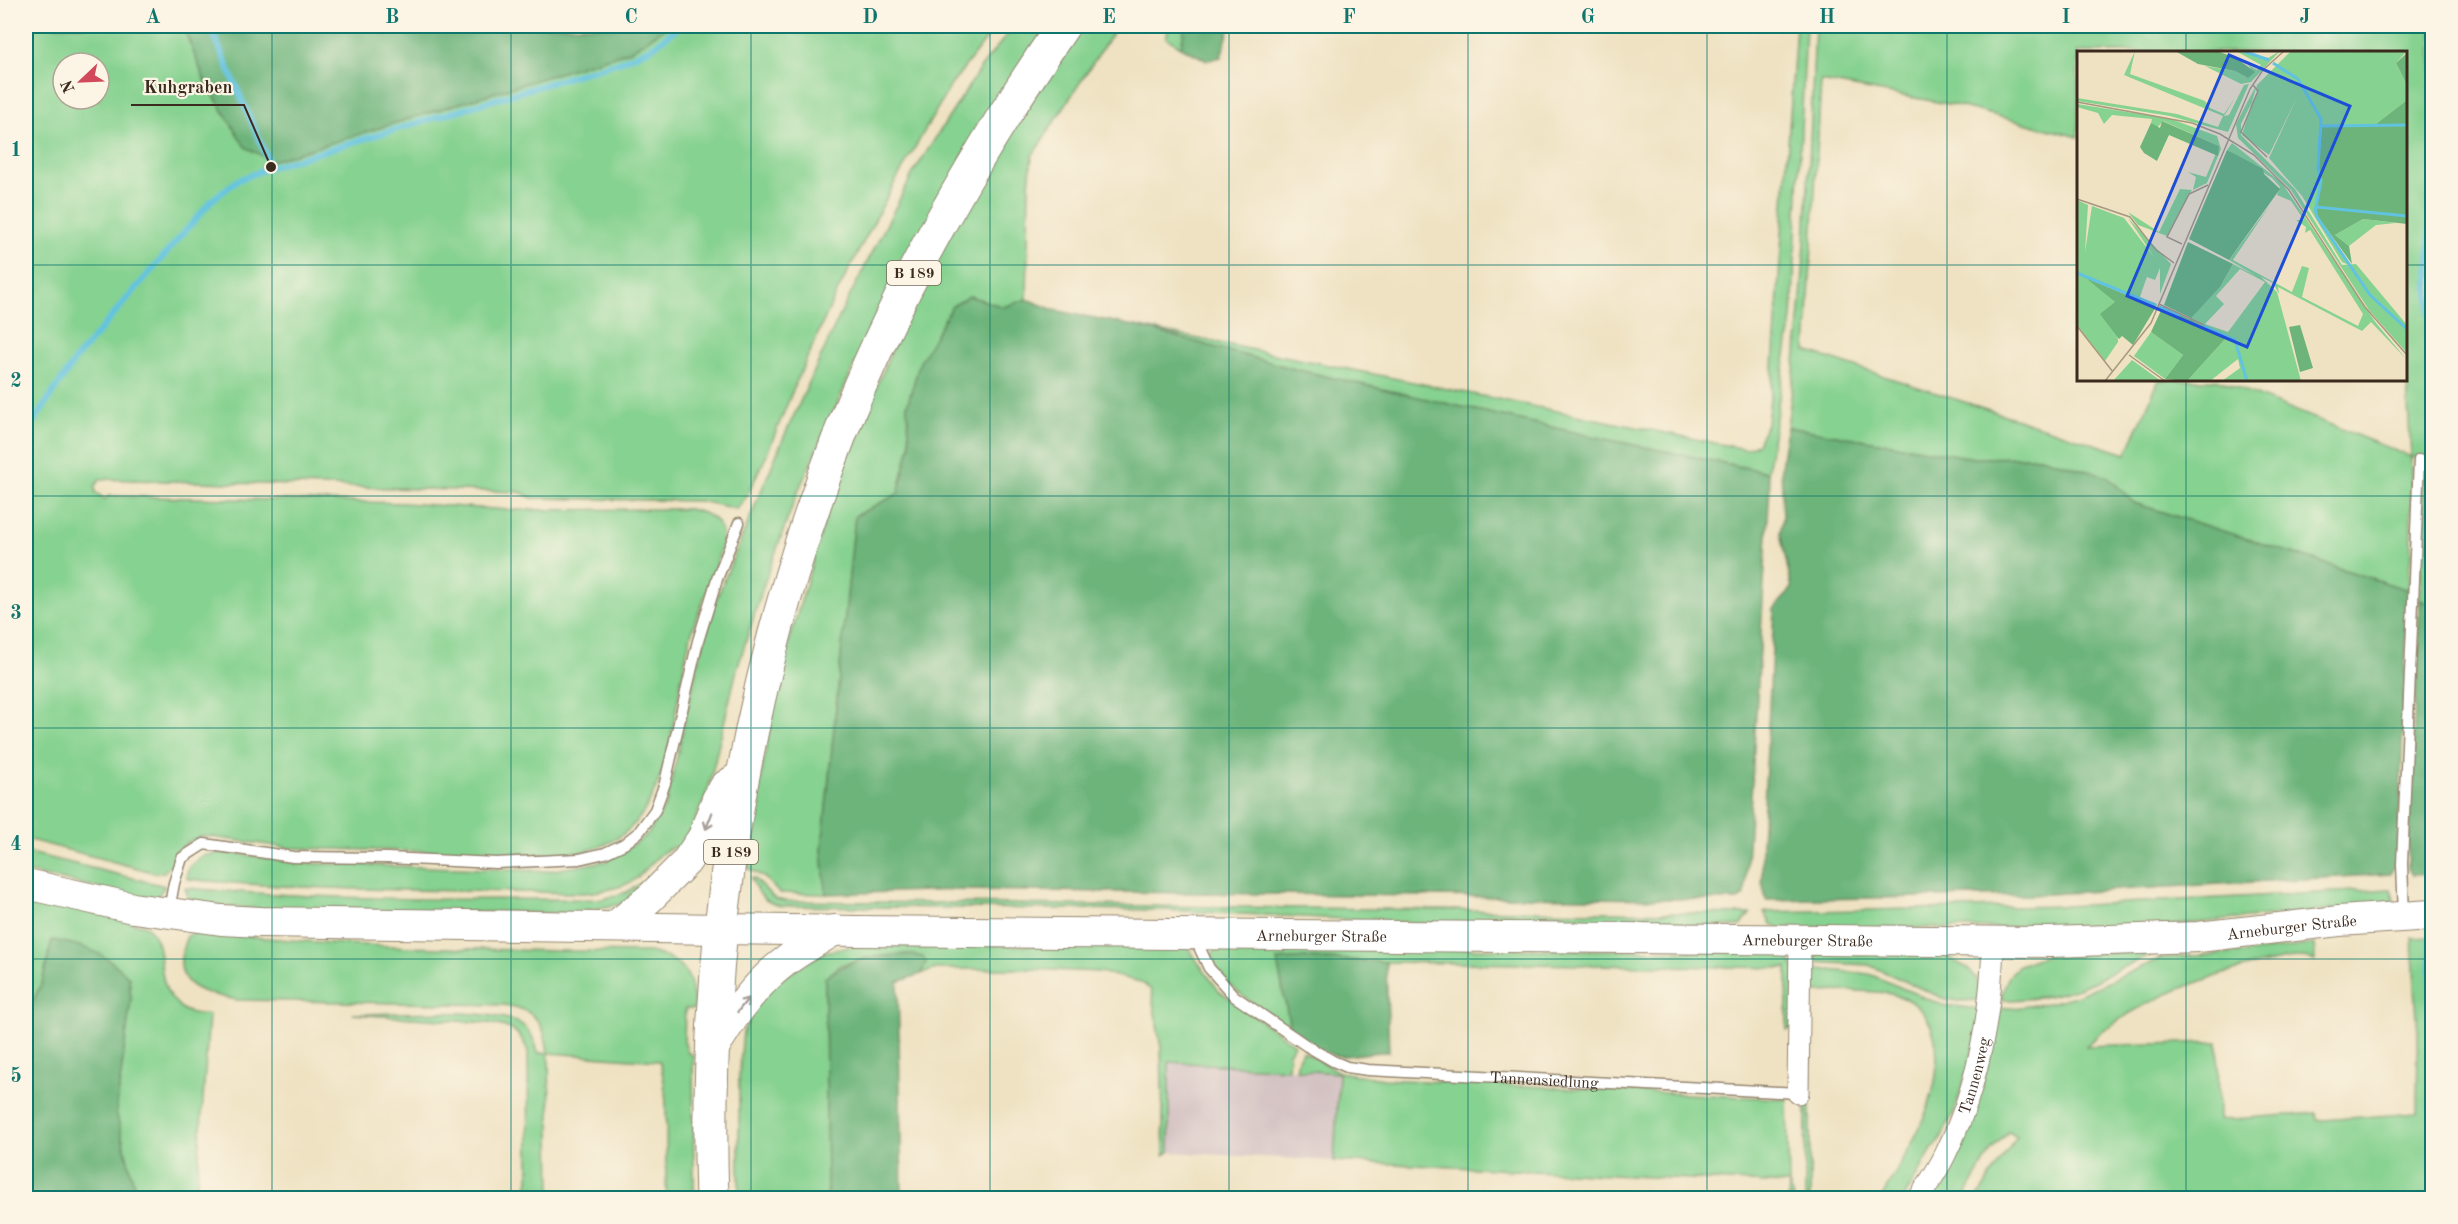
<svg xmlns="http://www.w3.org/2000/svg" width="2458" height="1224" viewBox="0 0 2458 1224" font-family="'Old Standard TT',serif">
<rect width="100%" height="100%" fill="#fcf5e5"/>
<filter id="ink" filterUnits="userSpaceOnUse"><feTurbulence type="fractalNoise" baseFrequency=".0167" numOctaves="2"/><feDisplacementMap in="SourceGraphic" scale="12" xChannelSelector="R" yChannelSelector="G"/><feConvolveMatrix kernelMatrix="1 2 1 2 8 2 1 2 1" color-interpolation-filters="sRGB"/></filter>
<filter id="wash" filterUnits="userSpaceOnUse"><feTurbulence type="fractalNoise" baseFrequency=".008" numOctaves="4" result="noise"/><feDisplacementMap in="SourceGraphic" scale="24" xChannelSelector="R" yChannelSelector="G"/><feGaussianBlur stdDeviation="1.35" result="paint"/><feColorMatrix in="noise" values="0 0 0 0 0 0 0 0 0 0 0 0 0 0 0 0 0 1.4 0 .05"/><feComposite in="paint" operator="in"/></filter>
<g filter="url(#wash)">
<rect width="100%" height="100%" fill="#efe2c2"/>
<path fill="#d2bfc1" d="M1169,1062L1339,1072L1334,1161L1169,1152Z"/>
<path fill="#86d290" stroke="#607e57" stroke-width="1.5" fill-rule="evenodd" d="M26,26H183L205,81L272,161L630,51L668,26H996L951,85L894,184L834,298L795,385L764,461L746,497L737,509L700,501L532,498L520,492L100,479L95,486V492L105,499L109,496L403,503L510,510L688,509C703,512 719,516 722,534C725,549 700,607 694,625C675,683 676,775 636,822C617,844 595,849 568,855L290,848L204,836L188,842L174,854L172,864L164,872L156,873L26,839ZM63,63H99V99H63Z
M1014,26H1049L854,366L796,496L764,584L737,669L707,794L681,851L677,847C658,848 646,875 629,883C614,890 598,892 583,893C451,890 319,892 187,879V872L191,865L202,856L226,852L300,863L548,871L606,861L638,842L649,832L666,805L699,658L715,602L783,439L841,313L913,173L981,67Z
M1078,26H1117L1032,156L1029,186L1027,299L1004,307L969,296L920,362L907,406L910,446L898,494L855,516L822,848L826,894L779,893L765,878L748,868V848L780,672L838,477L911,305L995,152Z
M1169,26H1185L1181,47L1166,38Z
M1796,26H1806L1792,318L1767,472L1600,438L1298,370L1140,327L1745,449L1758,444L1767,423L1772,382Z
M1815,26H2432V605L2420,599L2424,466L2417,457L2411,458V555L2408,590L2134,503L2108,477L2040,457L1974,458L1787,427C1806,294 1809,160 1815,26ZM2078,52H2406V366L2411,457L2219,380H2159L2126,454L1806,351L1821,81L1959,106L2078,137Z
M26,852L165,886L158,896L150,899L26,872Z
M671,859L622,904L571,913L276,910L199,905L189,899L185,888C324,900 463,900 603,899L627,892L643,882Z
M751,878H754L775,899L785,901L1750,914L1740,926L1421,923L1163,910L781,906C764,903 758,894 751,878Z
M2391,889L2395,904L2143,928H1779L1771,924L1764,912L2066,906Z
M26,896L146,926C169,945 153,980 175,1002C178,1005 182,1010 186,1011C193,1014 202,1014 209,1015L196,1198H137L116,1112L131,999L129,977L52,940L42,983L26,1014V966L29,936L26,930Z
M199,931C350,949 498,950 649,952C684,960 693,973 694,1009H685L684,1041L688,1053L693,1055L694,1198H667C663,1157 672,1098 659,1061L549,1053L551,1198H526L529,1178L528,1051C519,1029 510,1027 488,1023L352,1014C390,1014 488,1007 519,1023C530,1028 536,1043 538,1053H548C545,1023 534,1008 503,1005L237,1000C198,992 167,986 187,936Z
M2432,937V1198H1977L2017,1136L2009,1131L1991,1151L1964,1198H1931L1982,1084L1994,1040L1999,1008H2014L2049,1003L2076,996L2162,958L2254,952L2314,944L2315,961C2299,954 2277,961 2261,964C2201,978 2132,1002 2086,1046L2218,1042L2219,1120L2316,1113L2317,1119L2322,1120L2417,1113L2418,1033L2412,938Z
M864,944L1187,947L1219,991L1294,1044L1289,1053L1288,1069L1169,1062V1152L1164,1155L1161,1048L1151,990L1141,982L1100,972L1028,969H936L921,974L926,963L908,954L866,958L841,965L825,978L827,1198H739V1076L743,1032L757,1004L771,985L824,952Z
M1220,946L1785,952L1795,969L1792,1028L1787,1030V968L1386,962L1307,958L1277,961L1290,1027C1270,1014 1210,981 1211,955Z
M2163,951C2138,958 2118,970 2095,981C2065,995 2034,1000 2001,1000C2007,968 2019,963 2049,955Z
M1821,952L1944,955L1969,969L1977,979L1981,1000L1958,1001L1942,998L1869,965L1810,962Z
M1808,968L1869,974L1942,1005L1981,1009L1978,1034L1955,1110L1942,1136L1931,1151L1904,1198H1881C1908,1149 1952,1088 1932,1029C1928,1017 1918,1005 1906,999C1882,987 1837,992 1811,992L1810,1086H1805Z
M1303,1051L1339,1072L1384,1079L1787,1099L1789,1184L1793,1198H1788L1789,1184L1334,1161L1339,1073L1296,1070L1298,1059Z
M1806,1095H1810V1198H1805Z"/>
<path fill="#6cb47a" stroke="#546f4c" stroke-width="1.5" d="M183,26H668L630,51L272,161L245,147L205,81Z
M1185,26H1230L1221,57L1206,60L1181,47Z
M969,296L1004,307L1027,299L1054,310L1140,327L1298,370L1600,438L1767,472L1770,485L1745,895L1738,900L961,890L826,894L822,849L855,516L898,494L910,446L907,406L920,362L952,306Z
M1787,427L1974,458L2040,457L2108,477L2134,503L2408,590L2398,860L2391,874L2031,895L1766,900L1762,882V844L1774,609L1792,588L1780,533L1783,518L1781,466Z
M2420,599L2432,605V874L2412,875L2408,868V847Z
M52,940C87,946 104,952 129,977L131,999L116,1112L137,1198H26V1014L42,983Z
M908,954L923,957L926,963L921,974L898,982L902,1198H827L825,978C853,956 874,957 908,954Z
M1307,958L1386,962L1389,1052C1373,1051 1360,1055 1345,1056C1324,1058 1306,1039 1290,1027L1277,960Z"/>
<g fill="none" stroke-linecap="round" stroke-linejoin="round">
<path stroke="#62c3e0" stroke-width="6" d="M210,26L271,167
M26,433L77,357L212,200L238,180L271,167L619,62L650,49L680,26
M2431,907L2429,220L2432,160
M2431,923V1198"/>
</g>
</g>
<g filter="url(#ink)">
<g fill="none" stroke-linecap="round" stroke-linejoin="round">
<g stroke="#958670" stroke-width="13">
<g id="lane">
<path d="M169,910L174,883L182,858L204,844L293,857L387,858L496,863L579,859L605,853L624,844L639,832L655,810L665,783L698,641L717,579L739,523"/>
<path d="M2404,915L2402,864L2419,460"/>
<path id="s1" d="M1199,937L1200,949L1209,968L1234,996L1307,1046L1333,1061L1347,1067L1368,1070L1798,1093"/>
</g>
</g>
<g stroke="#958670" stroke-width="23">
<g id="street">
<path d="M1798,1093L1800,940"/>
<path id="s2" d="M1919,1198C1928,1184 1938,1170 1945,1155C1978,1088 1991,1017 1993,943"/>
</g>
</g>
<g stroke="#958670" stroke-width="32">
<g id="secondary">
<path id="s3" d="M26,884L133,908L221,920L261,922L857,931L2050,942L2198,937L2339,921L2432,915"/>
<path d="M614,927L650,898L686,862L703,837L717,799L725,786L742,775"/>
<path d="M711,1053C731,1019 754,984 787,960C802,949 819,940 835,930"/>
</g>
</g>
<g stroke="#958670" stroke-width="35">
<path id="primary" d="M712,1198C703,936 745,677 841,432C897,288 976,153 1063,26"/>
</g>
<use href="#lane" stroke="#fff" stroke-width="10"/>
<use href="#street" stroke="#fff" stroke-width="21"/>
<use href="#secondary" stroke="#fff" stroke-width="30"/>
<use href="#primary" stroke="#fff" stroke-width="33"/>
</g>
<defs><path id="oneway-shaft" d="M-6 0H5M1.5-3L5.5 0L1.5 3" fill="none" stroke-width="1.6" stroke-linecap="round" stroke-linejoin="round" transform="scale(1.5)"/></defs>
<g stroke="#a79f9a">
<use href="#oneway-shaft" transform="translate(709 821) rotate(111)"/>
<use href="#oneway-shaft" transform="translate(743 1005) rotate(-52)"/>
</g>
</g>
<path fill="none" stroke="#0f766e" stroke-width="1.5" stroke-opacity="0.55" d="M272,26V1198M511,26V1198M751,26V1198M990,26V1198M1229,26V1198M1468,26V1198M1707,26V1198M1947,26V1198M2186,26V52M26,265H2078M2406,265H2432M2186,380V1198M26,496H2432M26,728H2432M26,959H2432"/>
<g text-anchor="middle" stroke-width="4.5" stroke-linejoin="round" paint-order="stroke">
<g fill="#fcf5e5" stroke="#75675a" stroke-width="1.5">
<rect x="887" y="261" width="54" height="24" rx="4.5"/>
<rect x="704" y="840" width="54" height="24" rx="4.5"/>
</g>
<g font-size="15" font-weight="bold" fill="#3b2a1e">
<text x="914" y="278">B 189</text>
<text x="731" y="857">B 189</text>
</g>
<g font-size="16" fill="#3b2a1e" stroke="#fcf5e5">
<text dy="6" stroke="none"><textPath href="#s3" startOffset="2270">Arneburger Straße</textPath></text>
<text dy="6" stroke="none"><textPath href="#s3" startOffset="1299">Arneburger Straße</textPath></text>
<text dy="6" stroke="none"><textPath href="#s3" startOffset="1785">Arneburger Straße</textPath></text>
<text dy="6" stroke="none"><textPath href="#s2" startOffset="135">Tannenweg</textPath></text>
<text dy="6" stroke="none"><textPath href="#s1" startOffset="402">Tannensiedlung</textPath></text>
</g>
</g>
<g transform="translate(2077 51)">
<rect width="330" height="330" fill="#efe2c2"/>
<path d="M58,0L53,23L128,50L133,57L147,63L158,47L147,65L152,64L167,34L172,33L151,81L93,65L0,50V47L100,63L141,76L146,65L47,24ZM159,0L191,7L203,0L174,31L164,33L128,15L158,20L169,26L174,18L171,14L180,19L184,14ZM214,0H330L319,12L330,34V49L299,73L245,75L241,115L244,130L239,163L272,214L265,211L225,145L192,107L221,44L192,104L165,84L180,34ZM178,36L171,51L178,37L180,41L164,73V84L218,138L265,214L279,213L330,274V302L292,259L214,139L161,87L159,73ZM0,53L94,68L140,85L144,98L130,132L116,139L119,126L111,121L129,126L142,95L86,70L80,77L74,72L75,68L35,64L27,73L21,62L0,56ZM155,92L205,132L299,272L330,309L294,271L285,280L201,236L202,243L196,232L184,226L200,241L224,330H145L163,317L161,308L133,330H110L149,287L111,269L143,236L156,213L179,225L152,209L193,154L156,209L215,241L225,215L232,217L225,246L281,275L286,263L233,179L228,182L229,176L219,169H227L214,150L200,144L203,136L195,127L150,99ZM163,218L188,231L151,281L128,273L147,253L139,245ZM103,138L115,139L90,185L61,174L51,161L82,181ZM0,149L11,154L8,201L15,155L47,167L77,206L51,167L94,213L83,243V217L78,229L70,226L66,237L63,246L80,253L79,256L11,227L38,251L41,291L28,310L0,274ZM286,168L319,172L299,174L272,195L258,184ZM74,281L106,304L88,328L57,305ZM55,309L84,330H36Z" fill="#86d290" fill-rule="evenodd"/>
<path d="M98,0H140L159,7L178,21L171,27L158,20L121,13ZM330,2V34L319,12ZM330,49V173L286,168L258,184L272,195L275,213L239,163L244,130L241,115L245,75L299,73ZM85,70L142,95L141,105L92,84L80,110L67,102L63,96L74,72L83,77ZM150,99L186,118L187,123L203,138L152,209L112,188ZM111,191L156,213L143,236L114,267L87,254ZM9,227L79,256L56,294L45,285L42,288L23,263L38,251ZM86,255L149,287L110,330L88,328L106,304L74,281ZM223,274L236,317L223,321L212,276Z" fill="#6cb47a"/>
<path fill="none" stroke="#62c3e0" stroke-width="3" d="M166,0L192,9M196,12L221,28L244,68L241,117L244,130L239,156L330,165M245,75L330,74M238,157L240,166L293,244L330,278M0,222L78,254M82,256L103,265M126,275L158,289L170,330"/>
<path fill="none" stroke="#a79880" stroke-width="1.5" d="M176,34L181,40L164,81L190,106M0,51L115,72L143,83L177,104L212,139L288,256L330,304M0,148L53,166L78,198L97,212M105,193L90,186L112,143L131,134M82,253L127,274M0,275L36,321M52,304L88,330M28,330L74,272L173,38L186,19L207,0"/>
<path fill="#1d4ed8" fill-opacity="0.15" stroke="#1d4ed8" stroke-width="3" d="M152,4L273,55L170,296L50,245Z"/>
<rect width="330" height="330" fill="none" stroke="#3b2a1e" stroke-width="3"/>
</g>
<path fill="none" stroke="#3b2a1e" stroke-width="2" d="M271 167L244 105H131"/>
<circle fill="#3b2a1e" stroke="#fcf5e5" stroke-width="2" cx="271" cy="167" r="6"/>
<g font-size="18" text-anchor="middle" font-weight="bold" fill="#3b2a1e" stroke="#fcf5e5" stroke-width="4.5" stroke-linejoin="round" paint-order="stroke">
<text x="188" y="93">Kuhgraben</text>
</g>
<rect width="2458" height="1224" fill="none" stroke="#fcf5e5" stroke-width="66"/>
<g transform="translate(81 81) rotate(247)"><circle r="28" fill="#fcf5e5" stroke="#afa495" stroke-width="1.5"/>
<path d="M0-4.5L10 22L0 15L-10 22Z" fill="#d1495b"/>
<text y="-9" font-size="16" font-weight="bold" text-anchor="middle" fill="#3b2a1e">N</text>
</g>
<rect x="33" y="33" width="2392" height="1158" fill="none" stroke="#0f766e" stroke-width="2"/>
<g font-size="20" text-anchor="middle" font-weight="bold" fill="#0f766e">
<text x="153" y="23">A</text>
<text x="392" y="23">B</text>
<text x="631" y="23">C</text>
<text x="870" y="23">D</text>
<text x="1109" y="23">E</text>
<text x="1349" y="23">F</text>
<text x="1588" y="23">G</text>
<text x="1827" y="23">H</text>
<text x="2066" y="23">I</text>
<text x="2305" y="23">J</text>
<text x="16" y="156">1</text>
<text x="16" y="387">2</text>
<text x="16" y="619">3</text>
<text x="16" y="850">4</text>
<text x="16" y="1082">5</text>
</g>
</svg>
